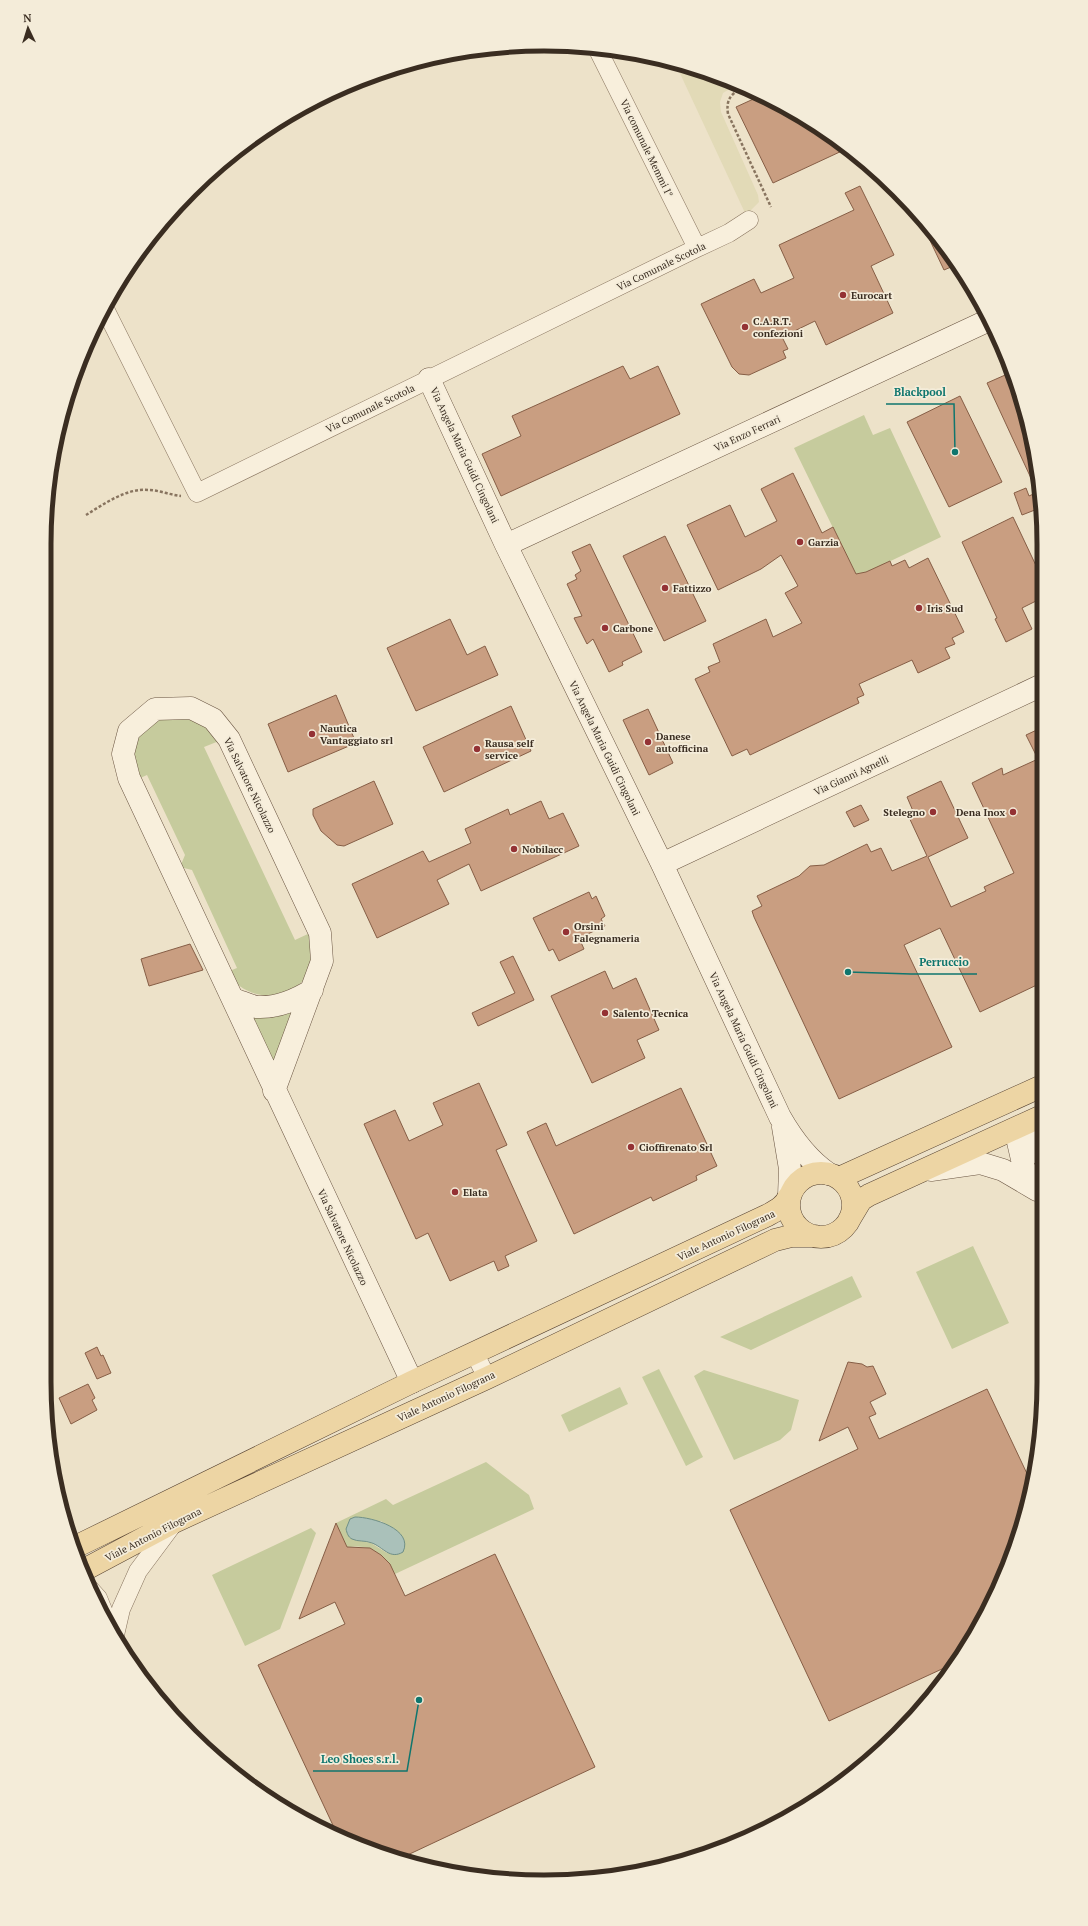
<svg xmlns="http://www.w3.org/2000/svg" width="1088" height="1926" viewBox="0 0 1088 1926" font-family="'PT Serif',serif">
<rect width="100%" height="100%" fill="#ede2c9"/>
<path fill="#e2dab7" d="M682,65L705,71L736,85L723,93L720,102L721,112L758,195L759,202L746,215L677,67Z"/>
<path fill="#c6cb9d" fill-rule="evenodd" d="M864,415L873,435L890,428L941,537L857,577L794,448Z
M163,717C195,718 199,714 219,741L204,747L295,940L310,933C311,941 315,951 314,958C306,1001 250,1009 227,972L237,968L192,870L180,867L185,855L147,775L138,779C133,771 133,767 133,758C134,733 145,730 163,717Z
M297,1007L275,1067L249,1012Z
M973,1246L1009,1323L952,1349L916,1272Z
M852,1276L862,1297L751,1350L720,1337Z
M659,1369L703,1457L686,1466L642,1377Z
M704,1370L799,1400L791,1430L780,1440L734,1460L694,1376Z
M620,1387L628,1404L569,1432L561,1415Z
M486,1462L529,1495L534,1509L395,1574C386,1556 369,1542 347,1548L336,1523L386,1499L393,1505ZM381,1521L400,1534L387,1553L371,1543L358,1540Z
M311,1528L316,1533L280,1629L245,1646L212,1575Z"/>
<path fill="#aac1ba" stroke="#709087" d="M355,1517C372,1517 414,1529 403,1552C390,1560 383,1547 372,1543C365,1540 358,1542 352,1539C348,1537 347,1533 346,1529L350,1519Z"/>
<path fill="#c99e81" stroke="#865e46" d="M760,96L794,111L844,150L773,183L736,107Z
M860,186L894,255L871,266L893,313L826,345L815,321L782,337L788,349L783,351L786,358L749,375L739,374L732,367L701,304L754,279L761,293L794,278L779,245L854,210L845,193Z
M930,230L958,264L944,270L926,232Z
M623,366L630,379L658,366L680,414L501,496L482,454L521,436L512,416Z
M1012,372L1017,383L1040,479V487L1036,489L987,383Z
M960,396L1002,482L949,507L907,422Z
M793,473L822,533L833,527L856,574L866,572L890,561L892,566L905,560L909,568L928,558L964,632L952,638L955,644L945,648L950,658L918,673L912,660L859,684L864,695L857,698L859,703L750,755L747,749L732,756L695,679L710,672L708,667L720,662L713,644L766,619L773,637L802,623L785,593L798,586L781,555L761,569L718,590L687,525L730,505L745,537L777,521L761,489Z
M1026,488L1029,496L1040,491V508L1022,515L1014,493Z
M1013,517L1040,574V599L1022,608L1032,629L1006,642L995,619L997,618L962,542Z
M665,536L706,621L664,641L623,556Z
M590,544L642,652L622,662L623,665L609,672L593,639L587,644L574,618L582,616L567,584L577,579L575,575L581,571L572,552Z
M450,619L467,655L485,646L498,675L416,711L387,648Z
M336,695L356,743L288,772L268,724Z
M511,706L531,751L444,792L423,747Z
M648,709L673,763L649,775L623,720Z
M1041,728V983L980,1012L940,928L904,945L952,1047L839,1099L754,917L752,911L762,906L757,896L799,876L810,866L824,865L867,844L871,852L881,848L892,871L927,856L907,813L913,811L907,797L941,781L968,838L928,857L951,907L986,891L984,887L1014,873L972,783L1002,768L1003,775L1038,759L1026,735Z
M374,781L393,824L344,846L337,845L321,831L313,815V809Z
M541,801L549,819L563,813L579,846L481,891L469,864L437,880L449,904L377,938L352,884L423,851L429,862L471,843L465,829L508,809L510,815Z
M861,805L869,820L854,827L846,812Z
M589,892L592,899L596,896L605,916L601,919L605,926L579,938L584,949L559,961L553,949L549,951L533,918Z
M190,944L203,970L149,986L141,959Z
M513,956L534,1000L478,1026L472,1013L515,993L500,962Z
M605,971L613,989L636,978L659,1030L637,1040L645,1058L592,1083L551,996Z
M479,1083L507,1145L496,1150L537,1241L505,1256L509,1266L498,1271L494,1261L450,1281L428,1233L416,1239L364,1124L395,1110L409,1141L443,1125L433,1103Z
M681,1088L717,1166L696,1176L697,1180L653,1201L651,1197L574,1234L527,1132L546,1123L556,1146Z
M97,1347L101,1356L103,1355L111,1373L97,1379L85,1353Z
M848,1362L862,1364L867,1367L873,1366L886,1394L870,1402L876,1414L869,1417L879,1439L987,1389L1030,1480L1018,1542L977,1632L955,1663L829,1721L730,1510L858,1449L848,1427L819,1441Z
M88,1384L95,1398L92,1400L97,1410L71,1424L59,1398Z
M336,1523L347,1547L370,1548L381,1555L390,1564L405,1596L495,1554L595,1767L399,1859L338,1836L258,1665L345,1624L335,1602L299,1619Z"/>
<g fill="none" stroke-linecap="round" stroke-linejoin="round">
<g stroke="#88745f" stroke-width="19">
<path id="street" d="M597,48L697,248
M105,309L197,493L697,248L729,233L749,220
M474,1352L487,1378
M89,1588L98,1598L109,1625
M115,1635L121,1609L138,1571L173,1524"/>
</g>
<g stroke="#6a5542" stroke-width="23">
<path id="secondary" d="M429,379L506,545L662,864L780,1117C792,1138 808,1160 829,1174
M506,545L987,321
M662,864L1040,686
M233,999C240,1001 250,1006 257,1007C277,1008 296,1000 312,990
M274,1091L322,961L320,933L229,739L213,719L191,708L155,709L129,731L123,754L129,778L412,1382
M783,1127L790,1169L789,1196
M1015,1129L1024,1168L1037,1189
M1015,1129L1035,1145L1042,1155
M931,1170L980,1163L1003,1170L1037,1190"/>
</g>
<g stroke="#574332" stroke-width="23">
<path id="primary" d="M789 1205a32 32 0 1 1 64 0a32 32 0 1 1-64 0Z
M839,1178L1042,1086
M849,1220L861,1200L869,1195L1042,1116
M73,1548L412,1382L768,1215C777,1210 785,1206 789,1196
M82,1571L174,1522L487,1378L775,1240L791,1236H815"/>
</g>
<path stroke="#88745f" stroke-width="2.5" stroke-dasharray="3 2" stroke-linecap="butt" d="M743,88C730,94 726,100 728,114L771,207
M86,515C104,504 126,488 148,490C159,490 170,495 181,496"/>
<use href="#street" stroke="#f8efdc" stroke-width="18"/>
<use href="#secondary" stroke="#f8efdc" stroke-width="22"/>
<use href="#primary" stroke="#edd5a4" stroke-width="22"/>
</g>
<g fill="#943234" stroke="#f4ecd9" stroke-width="1.5">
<circle cx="843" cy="295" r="4"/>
<circle cx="745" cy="327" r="4"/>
<circle cx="800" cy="542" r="4"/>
<circle cx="665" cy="588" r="4"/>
<circle cx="919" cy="608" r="4"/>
<circle cx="605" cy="628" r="4"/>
<circle cx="312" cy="734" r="4"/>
<circle cx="648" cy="742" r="4"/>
<circle cx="477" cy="749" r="4"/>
<circle cx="933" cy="812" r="4"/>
<circle cx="1013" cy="812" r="4"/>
<circle cx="514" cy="849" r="4"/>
<circle cx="566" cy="932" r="4"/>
<circle cx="605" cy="1013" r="4"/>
<circle cx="631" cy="1147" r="4"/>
<circle cx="455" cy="1192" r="4"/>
</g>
<g text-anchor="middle" stroke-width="3.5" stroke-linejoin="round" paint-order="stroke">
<g font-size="10" fill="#3a2d21" stroke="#f4ecd9">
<text transform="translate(647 148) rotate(64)" y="4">Via comunale Memmi I°</text>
<text transform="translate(661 266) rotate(-26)" y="4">Via Comunale Scotola</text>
<text transform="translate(370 408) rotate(-26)" y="4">Via Comunale Scotola</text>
<text transform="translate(747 433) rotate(-25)" y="4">Via Enzo Ferrari</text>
<text transform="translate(465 455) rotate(65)" y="4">Via Angela Maria Guidi Cingolani</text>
<text transform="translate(605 748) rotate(64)" y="4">Via Angela Maria Guidi Cingolani</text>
<text transform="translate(851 775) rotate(-25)" y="4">Via Gianni Agnelli</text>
<text transform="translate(250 785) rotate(64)" y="4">Via Salvatore Nicolazzo</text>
<text transform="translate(744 1040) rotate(65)" y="4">Via Angela Maria Guidi Cingolani</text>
<text transform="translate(726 1235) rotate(-25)" y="4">Viale Antonio Filograna</text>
<text transform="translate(343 1237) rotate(65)" y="4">Via Salvatore Nicolazzo</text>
<text transform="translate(446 1396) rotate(-25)" y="4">Viale Antonio Filograna</text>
<text transform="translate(153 1534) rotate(-27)" y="4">Viale Antonio Filograna</text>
</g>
<g font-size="10" font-weight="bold" fill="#3a2d21" stroke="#f4ecd9" text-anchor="start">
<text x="851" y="299">Eurocart</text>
<text x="753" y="325">C.A.R.T.<tspan x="753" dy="12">confezioni</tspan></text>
<text x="808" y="546">Garzia</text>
<text x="673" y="592">Fattizzo</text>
<text x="927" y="612">Iris Sud</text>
<text x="613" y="632">Carbone</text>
<text x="320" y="732">Nautica<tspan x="320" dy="12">Vantaggiato srl</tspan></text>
<text x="656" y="740">Danese<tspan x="656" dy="12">autofficina</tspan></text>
<text x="485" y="747">Rausa self<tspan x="485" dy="12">service</tspan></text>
<text x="925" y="816" text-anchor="end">Stelegno</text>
<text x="1005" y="816" text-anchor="end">Dena Inox</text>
<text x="522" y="853">Nobilacc</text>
<text x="574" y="930">Orsini<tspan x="574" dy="12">Falegnameria</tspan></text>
<text x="613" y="1017">Salento Tecnica</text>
<text x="639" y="1151">Cioffirenato Srl</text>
<text x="463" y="1196">Elata</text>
</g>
</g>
<path d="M0 0H1088V1926H0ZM544 51H544A493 493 0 0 1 1037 544V1382A493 493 0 0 1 544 1875H544A493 493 0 0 1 51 1382V544A493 493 0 0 1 544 51Z" fill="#f4ecd9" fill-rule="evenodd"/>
<path fill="none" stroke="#3a2d21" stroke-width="5" d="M544 51H544A493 493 0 0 1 1037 544V1382A493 493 0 0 1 544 1875H544A493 493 0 0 1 51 1382V544A493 493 0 0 1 544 51Z"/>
<path fill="none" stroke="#0f766e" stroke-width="1.5" d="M955 452L954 404H886M848 972L911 974H977M419 1700L407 1771H313"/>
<g fill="#0f766e" stroke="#f4ecd9" stroke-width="1.5">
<circle cx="955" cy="452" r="4"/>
<circle cx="848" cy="972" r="4"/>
<circle cx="419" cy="1700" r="4"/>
</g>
<g font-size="11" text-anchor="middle" font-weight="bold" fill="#0f766e" stroke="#f4ecd9" stroke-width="3.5" stroke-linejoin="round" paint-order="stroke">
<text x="920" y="396">Blackpool</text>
<text x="944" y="966">Perruccio</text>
<text x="360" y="1763">Leo Shoes s.r.l.</text>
</g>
<g transform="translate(28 28) rotate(356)" stroke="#f4ecd9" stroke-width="3" paint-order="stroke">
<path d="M0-3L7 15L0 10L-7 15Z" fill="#3a2d21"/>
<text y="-6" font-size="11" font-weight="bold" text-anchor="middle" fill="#3a2d21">N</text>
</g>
</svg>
